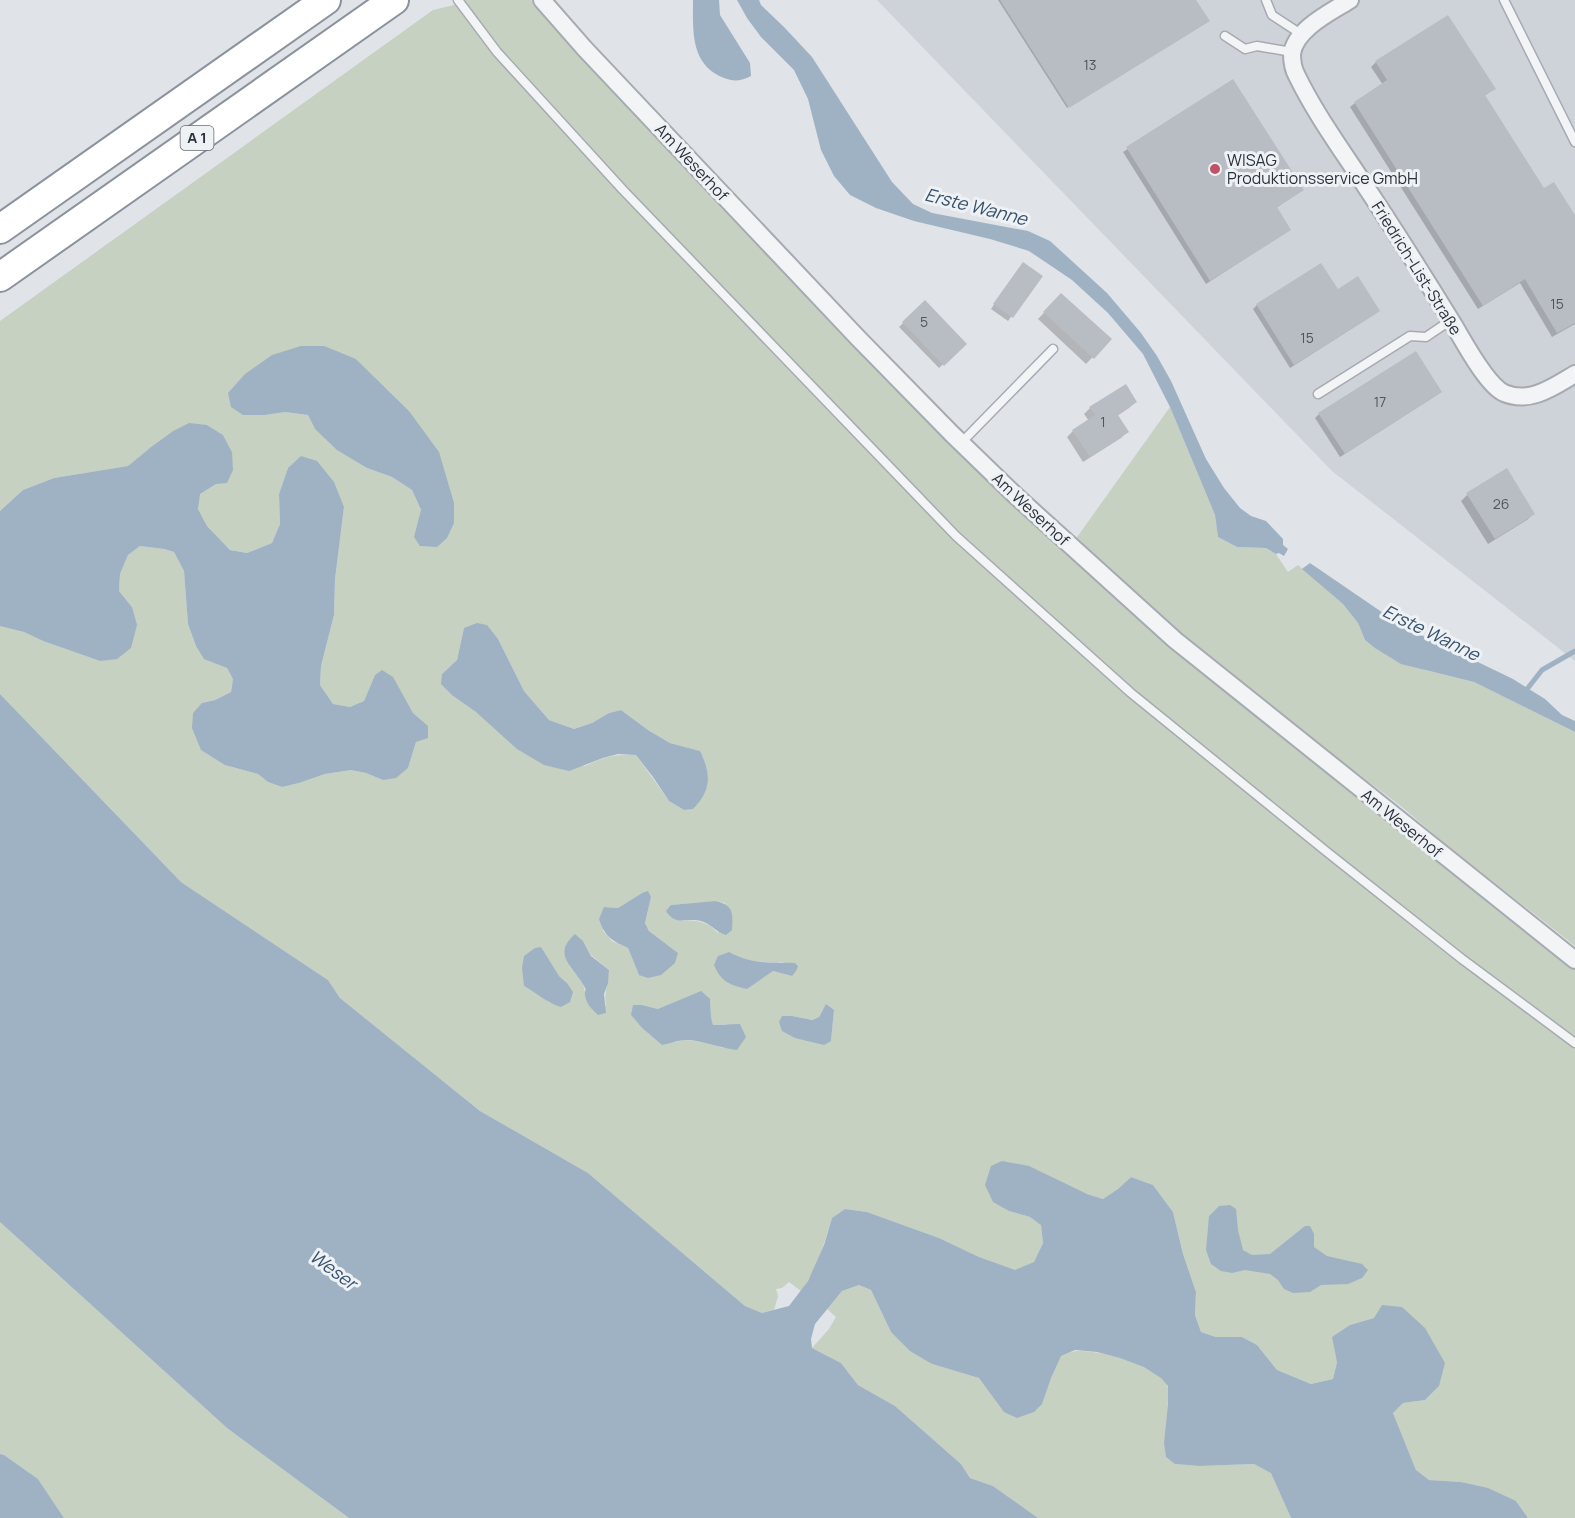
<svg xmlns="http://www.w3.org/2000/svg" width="1575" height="1518" viewBox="0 0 1575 1518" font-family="Manrope,sans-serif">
<rect width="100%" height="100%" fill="#e0e3e8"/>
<path fill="#ced3d9" d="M877,0H1575V661L1332,471Z"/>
<path fill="#c6d1c2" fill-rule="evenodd" d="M456,0H531L532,1L536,0L1004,492L1575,966V1518H1528L1516,1501L1461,1482L1429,1480L1416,1470L1393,1413L1403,1403L1425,1400L1439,1386L1374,1318L1350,1325L1337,1362L1333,1379L1311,1384L1277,1370L1257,1345L1242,1337H1216L1201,1332L1195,1315L1196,1292L1183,1254L1173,1212L1153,1185L1131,1177L1118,1189L1103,1199L1087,1194L1009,1211L1030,1217L1041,1224L1043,1243L1034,1262L1015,1271L979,1257L939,1238L867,1212L845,1209L832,1218C824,1243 817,1270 801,1291L789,1282L782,1288L776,1289L778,1296L774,1310L762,1313L745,1306L588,1173L480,1111L340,998L328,980L181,882L0,694V626L24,632L43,641L100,661L132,607L119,591L120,574L128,555L140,546L164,549L174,552L184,571L188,624L196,646L205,659L227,668L233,679L231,692L215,700L202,703L225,765L258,774L268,782L282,787L299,783L325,774L351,770L366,773L383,780L408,768L416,742L428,727L413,713L402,695L382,671L375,675L364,701L350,707L333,704L320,685L321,666L334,615L335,579L344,507L288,468L279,494L280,524L272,543L247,553L230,550L207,526L198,509L199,494L216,484L232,452L223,435L207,425L173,431L151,447L128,466L54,478L23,490L0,511V321L433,10L454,5ZM356,359L409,411L437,547L412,490L392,477L367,468L315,429L308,415L285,412L265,415H243ZM464,628L498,639L524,691L549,720L574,729L592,723L609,713L621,710L648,730L670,743L700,751C713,778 708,784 693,809L684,810L669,801L636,755C615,754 604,757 585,766L495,727L476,712L453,696L442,674L457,660ZM642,893L651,897L645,923L649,931L678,953L639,975L628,948L612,941L603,931L604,907L618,908ZM715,901L725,903L718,933C707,921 697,920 682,921L671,905ZM583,941L591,955L609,970C608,984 604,992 606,1006L585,996C586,984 577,975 569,966ZM729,952C750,963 760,962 783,962L792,976L773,971L763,977ZM559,976L567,983L550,1003L537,993L524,986ZM710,999L711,1017L713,1025L727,1024L723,1048L707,1042L683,1040L662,1045L642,1028L631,1015L642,1005L658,1009ZM823,1009L834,1010L831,1041L792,1016L811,1020L819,1017Z
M1170,407L1215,515L1218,537L1237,547L1266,548L1276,554L1288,572L1298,565L1343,604L1358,623L1365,640L1425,670L1474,682L1575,732V946L1443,842L1402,807L1311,738L1186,639L1075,540Z
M0,1222L227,1428L349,1518H64L38,1479L4,1455L0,1454Z
M859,1285L871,1290L891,1332L932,1364L979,1378L991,1393L1051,1378L1060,1356C1066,1354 1072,1351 1078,1351C1099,1350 1157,1364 1167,1385C1170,1391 1167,1401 1168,1408C1170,1427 1173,1445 1175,1464L1199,1466L1254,1464L1271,1472L1291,1518H1038L993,1486L970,1478L961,1464L895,1406L858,1385L841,1363L812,1348L829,1329L836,1317L827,1309L842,1291Z"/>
<path fill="#9eb2c4" d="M693,0H719L720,15L750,63L751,76C741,81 734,82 724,78C690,65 693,31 693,0Z
M737,0H759L761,5L784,27L812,57L892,182L913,204L932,213L1028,231L1050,241L1107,293L1141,333L1157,356L1171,381L1206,459L1224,488L1240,508L1251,516L1266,521L1283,539V545L1288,549L1284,556L1279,553L1276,554L1266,548L1237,547L1218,537L1215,515L1170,407L1143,354L1108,313L1072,280L1029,251L990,239L914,221L876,208L850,195L834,176L821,150L808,99L794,70L761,37L747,18Z
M301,346H324L356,359L409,411L439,452L454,503V523L447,538L437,547L420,546L414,537L421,510L412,490L392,477L367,468L337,450L315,429L308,415L285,412L265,415H243L231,407L228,393L245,374L272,355Z
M189,423L207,425L223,435L232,452L233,470L227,483L216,484L200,494L198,509L207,526L230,550L247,553L272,543L280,524L279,494L288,468L301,456L317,461L334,482L344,507L335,579L334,615L321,666L320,685L333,704L350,707L364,701L375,675L382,670L393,677L413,713L428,726V738L416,742L408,768L396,778L383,780L366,773L351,770L325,774L299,783L282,787L268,782L258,774L225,765L201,750L192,728L193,713L202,703L215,700L231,692L233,679L227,668L204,659L196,646L188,624L184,571L174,552L164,549L140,546L128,555L120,574L119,591L132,607L137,625L131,648L117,659L100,661L43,641L24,632L0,626V511L23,490L54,478L128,466L151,447L173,431Z
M1310,563L1408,630L1428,638L1513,679L1545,699L1562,715L1575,721V732L1474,682L1401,664L1375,648L1365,640L1358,623L1343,604L1302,569Z
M477,623L487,625L498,639L524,691L549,720L574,729L592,723L609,713L621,710L648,730L670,743L700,751C711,773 712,790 693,809L684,810L669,801L653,777L636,755L618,754L603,758L569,771L544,765L517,749L476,712L453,696L441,684L442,674L457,660L464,628Z
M0,694L181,882L328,980L340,998L480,1111L588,1173L745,1306L762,1313L789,1306L808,1281L824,1245L832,1218L845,1209L867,1212L939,1238L979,1257L1015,1270L1034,1262L1043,1243L1041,1225L1030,1217L1009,1211L993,1202L985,1185L991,1166L1002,1161L1029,1166L1087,1194L1103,1199L1118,1189L1131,1177L1153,1185L1173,1212L1183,1254L1196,1292L1195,1315L1201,1332L1216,1337H1242L1257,1345L1277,1370L1311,1384L1333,1379L1337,1362L1332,1337L1350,1325L1374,1318L1382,1305L1402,1307L1425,1328L1445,1363L1439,1386L1425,1400L1403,1403L1393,1413L1416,1470L1429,1480L1461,1482L1488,1488L1516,1501L1528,1518H1291L1271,1473L1254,1464L1199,1466L1175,1464L1166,1457L1164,1443L1168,1405V1386L1161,1378L1144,1367L1120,1358L1097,1352L1075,1350L1061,1356L1051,1378L1042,1404L1034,1412L1017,1418L1004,1412L979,1378L932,1364L910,1351L891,1332L871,1290L859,1285L842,1291L815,1324L811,1339L812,1348L841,1363L858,1385L895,1406L961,1464L970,1478L993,1486L1038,1518H349L227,1428L0,1222Z
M648,891L651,897L645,923L649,931L678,953L675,963L661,975L648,978L639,975L628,948C611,940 605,937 599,919L604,907L618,908L642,893Z
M715,901C734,905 733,913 732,930L726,935C716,932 711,924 701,921C687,917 676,927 666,911L671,905Z
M575,934L583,941L591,956L609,970L608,983L604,994L606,1013L598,1015C592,1009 586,1004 585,995C584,987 588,994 584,986C574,967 551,955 575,934Z
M541,947L559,976L567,983L573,992L570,1002L561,1007C547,1003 537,993 524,986L522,968L524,956L535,948Z
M729,952C755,965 767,962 795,963L798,966L796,971L792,976L773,971L747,989C730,985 721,982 714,965L718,956Z
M701,991L710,999L711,1017L713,1025L740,1024L746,1037L737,1050C719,1048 703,1040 685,1040C678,1040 669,1044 662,1045L642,1028L631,1015L633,1005H642L658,1009Z
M826,1004L834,1010L831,1041L824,1045L795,1038L782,1031L779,1022L782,1016H792L812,1020L819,1017Z
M1230,1205L1236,1209L1238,1230L1243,1250L1252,1255L1270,1254L1305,1226H1310L1314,1234V1247L1327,1256L1362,1264L1368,1270L1362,1278L1348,1284L1321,1285L1310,1292L1293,1293L1284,1289L1278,1280L1270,1274L1245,1270L1232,1273L1221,1271L1211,1264L1206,1250L1209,1216L1219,1206Z
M0,1454L4,1455L38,1479L64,1518H0Z"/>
<path fill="#0003" d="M998,0H1194L1206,23L1067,108Z
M1448,17L1494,89L1484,96L1543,190L1575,217V324L1552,337L1520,283L1478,309L1350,107L1355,103L1383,85L1371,67L1376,62Z
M1233,81L1303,190L1276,208L1285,233L1206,284L1123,152Z
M1019,268L1040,276L1008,321L991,309Z
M1337,291L1378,311L1375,314L1290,368L1253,309L1257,305Z
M1061,295L1110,339L1086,364L1038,319Z
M925,302L965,344L939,368L899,327Z
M1437,395L1340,457L1315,418L1319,414Z
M1135,402L1129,408L1117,416L1127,432L1121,438L1083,462L1067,437L1073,431L1089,421L1084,414L1090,408Z
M1467,495L1533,514L1527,520L1488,544L1461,501Z"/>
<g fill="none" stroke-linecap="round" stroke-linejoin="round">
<path stroke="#9eb2c4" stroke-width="5" d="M1524,693L1542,670L1575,651"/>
</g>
<path fill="#b8bdc4" d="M1000,0H1196L1210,21L1069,108Z
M1448,15L1496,89L1485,95L1544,188L1554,182L1575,215V323L1557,333L1525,279L1483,306L1354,102L1387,80L1375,61Z
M1233,79L1304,190L1277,207L1291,230L1210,281L1126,147Z
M1023,262L1043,276L1013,318L993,304Z
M1321,263L1338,289L1358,276L1380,311L1294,365L1256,304Z
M1061,293L1112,339L1094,359L1043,312Z
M925,300L967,344L944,366L902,322Z
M1416,351L1442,392L1345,454L1318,413Z
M1126,384L1137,402L1118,415L1129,432L1090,457L1072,430L1095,415L1089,407Z
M1507,468L1535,514L1495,539L1466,493Z"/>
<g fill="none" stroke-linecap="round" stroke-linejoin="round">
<g stroke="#a6aab1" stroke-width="11">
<path id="service" d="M458,0L497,52L623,190L956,536L1131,693L1327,852L1462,959L1575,1043
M1266,0L1272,15L1301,34
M1504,0L1575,142
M1225,36L1245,49L1257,46L1292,52
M1318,394L1410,336L1426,337L1451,320
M961,443L1053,349"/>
</g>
<g stroke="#a6aab1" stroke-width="20">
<path id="minor" d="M542,0L585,49L858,338L952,434L1016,496L1175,640L1575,960
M1350,0C1331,12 1295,29 1292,54C1292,61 1293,69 1297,76C1315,113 1339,146 1362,181C1394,229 1425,278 1455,327C1465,344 1487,385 1504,393C1530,404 1553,387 1575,374"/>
</g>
<g stroke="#89929d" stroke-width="32">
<path id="motorway" d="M0,229L326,0
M0,277L394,0"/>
</g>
<use href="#service" stroke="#f2f4f6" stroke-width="8"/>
<use href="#minor" stroke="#f2f4f6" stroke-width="16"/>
<use href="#motorway" stroke="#fff" stroke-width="28"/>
</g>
<circle fill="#c15166" stroke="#eff2f5" stroke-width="2" cx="1215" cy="169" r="6"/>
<g text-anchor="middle" stroke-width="6" stroke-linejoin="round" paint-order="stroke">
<g font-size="14" fill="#4e555f">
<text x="1090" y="70">13</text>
<text x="1557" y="309">15</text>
<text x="924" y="327">5</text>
<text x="1307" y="343">15</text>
<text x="1380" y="407">17</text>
<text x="1103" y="427">1</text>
<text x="1501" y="509">26</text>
</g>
<rect fill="#eff2f5" stroke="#656c74" stroke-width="1.5" x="180.5" y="126" width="33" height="24" rx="4.5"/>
<g font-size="15" font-weight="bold" fill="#2a323d">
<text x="197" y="143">A 1</text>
</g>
<g font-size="16" fill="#2a323d" stroke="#eff2f5" text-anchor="start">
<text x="1227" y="166">WISAG<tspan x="1227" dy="18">Produktionsservice GmbH</tspan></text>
</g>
<g font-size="16" fill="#2a323d" stroke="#eff2f5">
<text transform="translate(692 162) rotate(47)" y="6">Am Weserhof</text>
<text transform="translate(1417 268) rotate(58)" y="6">Friedrich-List-Straße</text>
<text transform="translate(1031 509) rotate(43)" y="6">Am Weserhof</text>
<text transform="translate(1402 823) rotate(39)" y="6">Am Weserhof</text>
</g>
<g font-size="18" font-style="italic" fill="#38526d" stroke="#eff2f5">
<text transform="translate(976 207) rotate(14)" y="6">Erste Wanne</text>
<text transform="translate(1431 633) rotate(26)" y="6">Erste Wanne</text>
<text transform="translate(333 1270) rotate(36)" y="6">Weser</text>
</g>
</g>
</svg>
